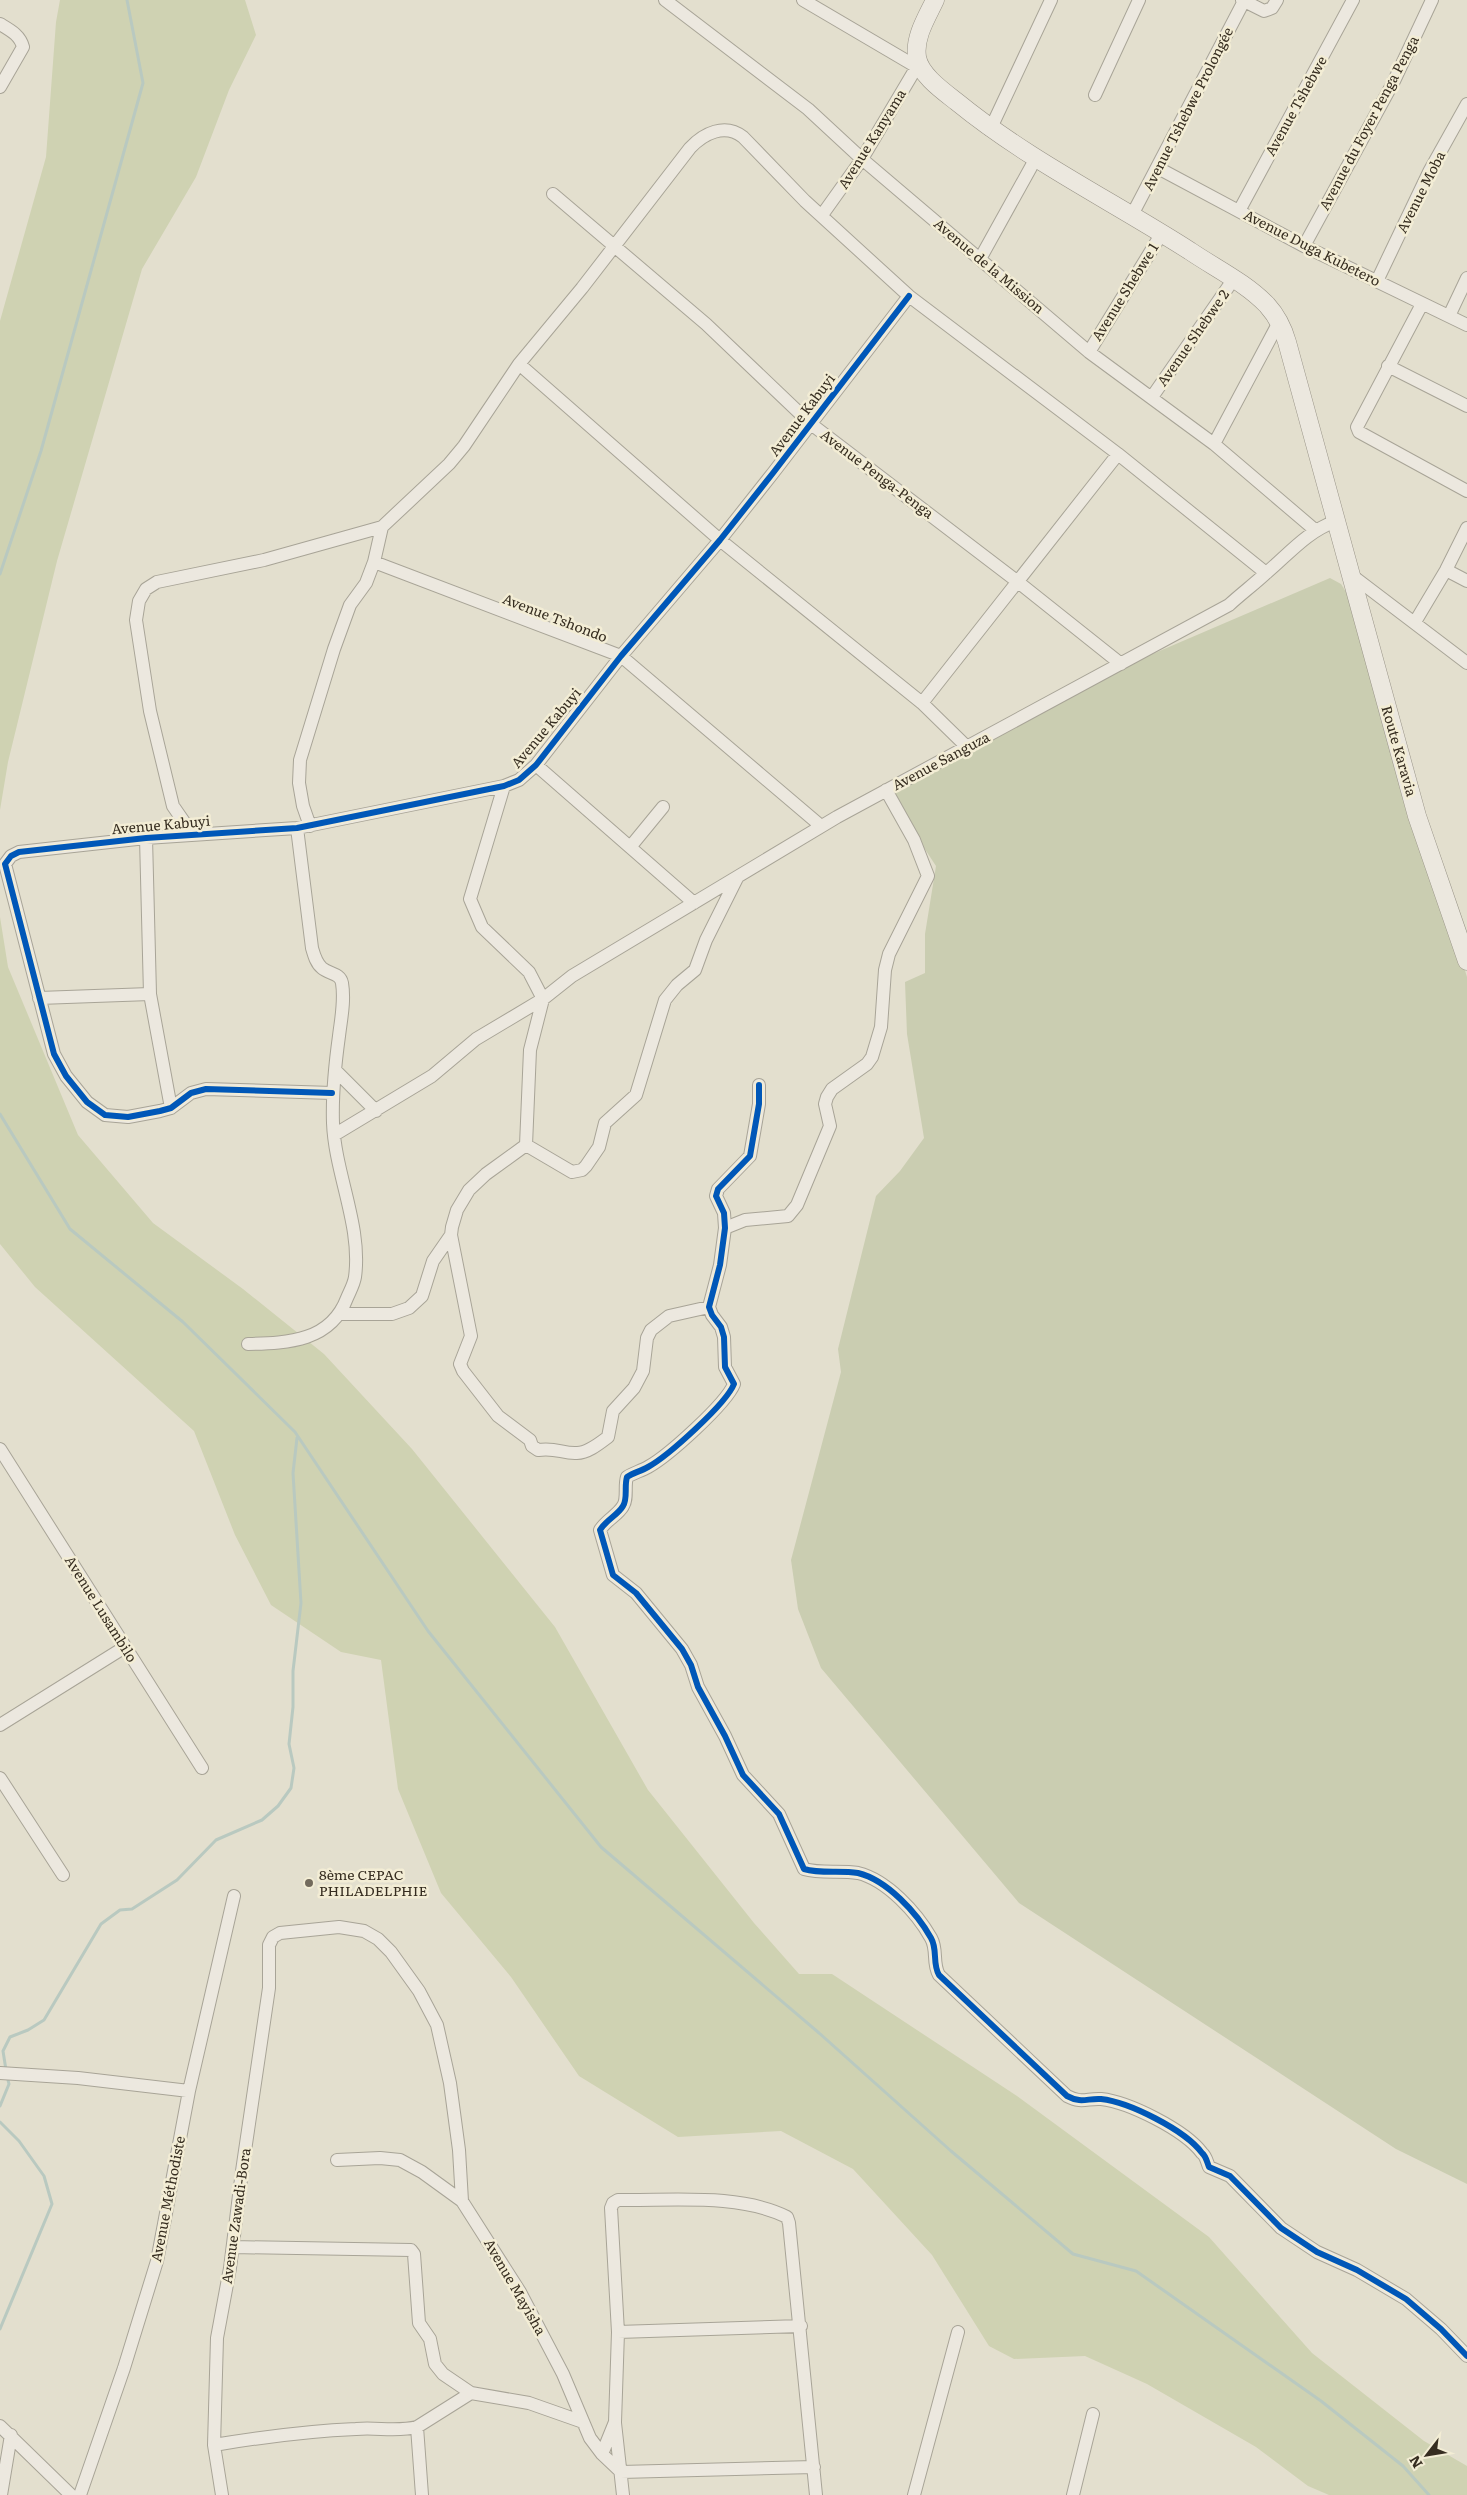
<svg xmlns="http://www.w3.org/2000/svg" width="1467" height="2495" viewBox="0 0 1467 2495" font-family="Literata,serif">
<rect width="100%" height="100%" fill="#e3dfce"/>
<path fill="#cfd2b2" d="M60,0H245L256,35L229,90L196,177L142,269L57,561L8,762L0,810V321L46,157L56,22Z
M0,917L8,967L78,1135L153,1223L243,1289L324,1354L412,1449L555,1627L648,1790L754,1923L799,1974H832L1017,2096L1209,2237L1312,2353L1424,2441L1467,2466V2495H1329L1308,2486L1256,2447L1147,2384L1085,2356L1014,2359L989,2346L932,2255L853,2169L781,2131L678,2137L579,2076L511,1977L441,1893L398,1789L381,1660L341,1652L271,1605L235,1535L194,1431L35,1287L0,1244Z"/>
<path fill="#cacdb1" d="M1330,578L1341,584L1351,600L1467,977V2184L1396,2149L1019,1903L821,1668L798,1609L791,1560L841,1372L838,1349L876,1196L900,1171L924,1138L907,1034L905,982L925,973V934L936,866L886,790L1092,680Z"/>
<g fill="none" stroke-linecap="round" stroke-linejoin="round">
<path stroke="#b9c9c0" stroke-width="3" d="M0,574L41,451L143,83L127,0
M0,1114L70,1229L183,1322L295,1432L428,1631L601,1847L819,2033L951,2151L1073,2254L1136,2271L1321,2401L1403,2466L1429,2495
M6,2070L3,2051L10,2037L28,2030L44,2020L101,1924L120,1910L132,1909L177,1880L216,1840L262,1820L278,1806L291,1788L294,1768L289,1744L293,1707V1671L301,1603L293,1473L297,1438
M0,2106L9,2084L7,2076
M0,2122L19,2141L44,2176L52,2204L0,2329"/>
<g stroke="#a8a497" stroke-width="14">
<path id="street" d="M665,0L808,109L862,159L1089,352L1214,444L1315,530
M803,0L917,67
M1242,0L1264,11L1272,8L1277,0
M0,24C10,30 20,35 23,47L0,87
M1095,95L1139,0
M990,130L1051,0
M1158,168L1304,246L1467,325
M553,194L706,324L811,424L1018,582L1121,664
M1239,211L1353,0
M822,215L862,159L919,63
M1132,215L1244,1
M1304,246L1394,81L1432,0
M980,259L1036,158
M1377,281L1429,172L1467,104
M1422,304L1357,427L1359,432L1467,491
M1449,316L1467,278
M1089,352L1162,233
M519,364L720,540L922,703L967,747
M1388,366L1467,406
M1152,397L1233,280
M1214,444L1279,322
M374,562L621,656L821,826
M1446,570L1467,581
M1350,574L1467,663
M1415,622L1446,570L1467,528
M922,703L1118,454
M536,765L694,903
M504,786L470,899L482,927L529,972L543,999L530,1050L526,1145
M310,826L303,806L299,783L300,760L334,649L350,605L366,583L374,562L382,527L449,464L464,446L519,364L582,288L690,148C704,133 725,123 743,137L805,201L909,296L1118,454L1266,573
M193,835L173,806L150,711L136,620L139,601L146,589L157,582L264,560L382,527
M146,838L150,994L171,1108
M631,846L663,807
M39,998L150,994
M335,1070L376,1111
M759,1085V1104L750,1156L718,1189L716,1196L724,1213L725,1228L720,1265L709,1307L712,1315L721,1327L724,1337L725,1367L734,1384C726,1404 668,1456 648,1467C641,1471 633,1473 627,1477C624,1486 628,1499 623,1506C618,1515 606,1520 600,1530L613,1575L636,1593L682,1649L691,1665L698,1687L725,1736L743,1775L779,1814L804,1869C821,1874 840,1870 858,1873C887,1880 917,1913 931,1938C938,1950 932,1963 939,1975L1067,2096C1082,2104 1087,2098 1101,2099C1129,2102 1185,2130 1202,2153C1206,2156 1207,2162 1209,2167L1230,2176L1281,2228L1317,2252L1357,2270L1406,2299L1441,2329L1467,2356
M332,1093L206,1089L191,1093L171,1108L160,1111L128,1117L105,1115L87,1102L66,1076L54,1054L5,864L11,856L19,852L146,838L297,828L504,786L519,780L536,765L621,656L720,540L773,473L909,296
M334,1135L432,1076L476,1039L543,999L572,976L837,817L1229,605C1241,594 1253,585 1265,574C1289,554 1306,532 1336,521
M526,1145L486,1174L469,1190L457,1210L452,1227L451,1235L471,1336L460,1364L463,1371L498,1416L530,1440L532,1446L538,1450C556,1447 563,1454 577,1453C588,1453 600,1443 608,1437L613,1411L634,1388L643,1371L647,1338L651,1330L669,1316L709,1307
M526,1145L572,1172L582,1170L586,1166L599,1147L605,1123L636,1095L665,1000L677,985L695,970L706,940L737,878
M725,1228L745,1220L788,1216L797,1205L830,1126L825,1104L827,1097L832,1089L867,1064L872,1057L881,1027L885,970L889,954L928,876L914,840L886,790
M341,1314H392L409,1308L422,1296L433,1261L451,1235
M248,1344C289,1343 331,1341 347,1298C350,1291 354,1284 355,1277C362,1226 335,1174 333,1123C332,1094 335,1065 339,1036C341,1019 345,1001 342,983C340,973 329,974 322,968C316,963 314,955 312,948L297,828
M0,1449L202,1768
M0,1725L125,1647
M0,1778L63,1875
M0,2073L78,2078L189,2091
M337,2160L380,2158L400,2160L422,2172L462,2201L520,2292L563,2374L590,2438L602,2454L621,2472
M233,2247L411,2250L414,2254L419,2323L430,2339L435,2364L443,2374L471,2393L529,2403L583,2422
M618,2332L611,2208L613,2203L618,2200C671,2201 739,2193 787,2217L789,2223L816,2495
M615,2423L623,2495
M0,2426L71,2495
M417,2427L422,2495
M214,2445C262,2437 308,2431 356,2429C376,2427 397,2432 417,2427L471,2393
M602,2454L615,2422L618,2332L801,2326
M621,2472L814,2467
M1,2495L11,2435
M80,2495L124,2368L157,2261L189,2091L234,1896
M222,2495L214,2445L217,2338L230,2268L242,2171L269,1988V1945L273,1937L280,1933L339,1927L364,1931L378,1939L391,1952L419,1991L437,2025L450,2083L459,2150L462,2201
M914,2495L958,2332
M1073,2495L1093,2414"/>
</g>
<g stroke="#989387" stroke-width="19">
<path id="secondary" d="M935,0C927,17 914,37 917,57C920,75 943,91 957,102C1028,160 1112,201 1190,251C1215,268 1246,283 1267,305C1277,316 1283,328 1287,342L1417,816L1467,961"/>
</g>
<use href="#street" stroke="#ece8df" stroke-width="12"/>
<use href="#secondary" stroke="#ece8df" stroke-width="18"/>
<g stroke="#f3edd5" stroke-width="9">
<path id="cycleway" d="M759,1085V1104L750,1156L718,1189L716,1196L724,1213L725,1228L720,1265L709,1307L712,1315L721,1327L724,1337L725,1367L734,1384C726,1404 668,1456 648,1467C641,1471 633,1473 627,1477C624,1486 628,1499 623,1506C618,1515 606,1520 600,1530L613,1575L636,1593L682,1649L691,1665L698,1687L725,1736L743,1775L779,1814L804,1869C821,1874 840,1870 858,1873C887,1880 917,1913 931,1938C938,1950 932,1963 939,1975L1067,2096C1082,2104 1087,2098 1101,2099C1129,2102 1185,2130 1202,2153C1206,2156 1207,2162 1209,2167L1230,2176L1281,2228L1317,2252L1357,2270L1406,2299L1441,2329L1467,2356
M332,1093L206,1089L191,1093L171,1108L160,1111L128,1117L105,1115L87,1102L66,1076L54,1054L5,864L11,856L19,852L146,838L297,828L504,786L519,780L536,765L621,656L720,540L773,473L909,296"/>
</g>
<use href="#cycleway" stroke="#0057b8" stroke-width="6"/>
</g>
<circle fill="#736b5d" stroke="#f3edd5" stroke-width="2" cx="309" cy="1883" r="5"/>
<g text-anchor="middle" stroke-width="5" stroke-linejoin="round" paint-order="stroke">
<g font-size="14" fill="#362d20" stroke="#f3edd5">
<text transform="translate(1296 106) rotate(-61)" y="5">Avenue Tshebwe</text>
<text transform="translate(1188 109) rotate(-63)" y="5">Avenue Tshebwe Prolongée</text>
<text transform="translate(1369 123) rotate(-62)" y="5">Avenue du Foyer Penga Penga</text>
<text transform="translate(872 139) rotate(-58)" y="5">Avenue Kanyama</text>
<text transform="translate(1421 192) rotate(-63)" y="5">Avenue Moba</text>
<text transform="translate(1312 248) rotate(27)" y="5">Avenue Duga Kubetero</text>
<text transform="translate(989 266) rotate(40)" y="5">Avenue de la Mission</text>
<text transform="translate(1125 292) rotate(-58)" y="5">Avenue Shebwe 1</text>
<text transform="translate(1193 338) rotate(-55)" y="5">Avenue Shebwe 2</text>
<text transform="translate(802 415) rotate(-53)" y="5">Avenue Kabuyi</text>
<text transform="translate(877 474) rotate(37)" y="5">Avenue Penga-Penga</text>
<text transform="translate(555 618) rotate(21)" y="5">Avenue Tshondo</text>
<text transform="translate(546 728) rotate(-50)" y="5">Avenue Kabuyi</text>
<text transform="translate(1399 751) rotate(74)" y="5">Route Karavia</text>
<text transform="translate(941 761) rotate(-28)" y="5">Avenue Sanguza</text>
<text transform="translate(161 825) rotate(-5)" y="5">Avenue Kabuyi</text>
<text transform="translate(101 1609) rotate(58)" y="5">Avenue Lusambilo</text>
<text transform="translate(168 2199) rotate(-79)" y="5">Avenue Méthodiste</text>
<text transform="translate(236 2216) rotate(-82)" y="5">Avenue Zawadi-Bora</text>
<text transform="translate(515 2287) rotate(60)" y="5">Avenue Mayisha</text>
</g>
<g font-size="14" fill="#362d20" stroke="#f3edd5" text-anchor="start">
<text x="319" y="1880">8ème CEPAC<tspan x="319" dy="16">PHILADELPHIE</tspan></text>
</g>
</g>
<g transform="translate(1427 2455) rotate(239)" stroke="#f3edd5" stroke-width="4" paint-order="stroke">
<path d="M0-4L9 19L0 12L-9 19Z" fill="#362d20"/>
<text y="-8" font-size="14" font-weight="bold" text-anchor="middle" fill="#362d20">N</text>
</g>
</svg>
